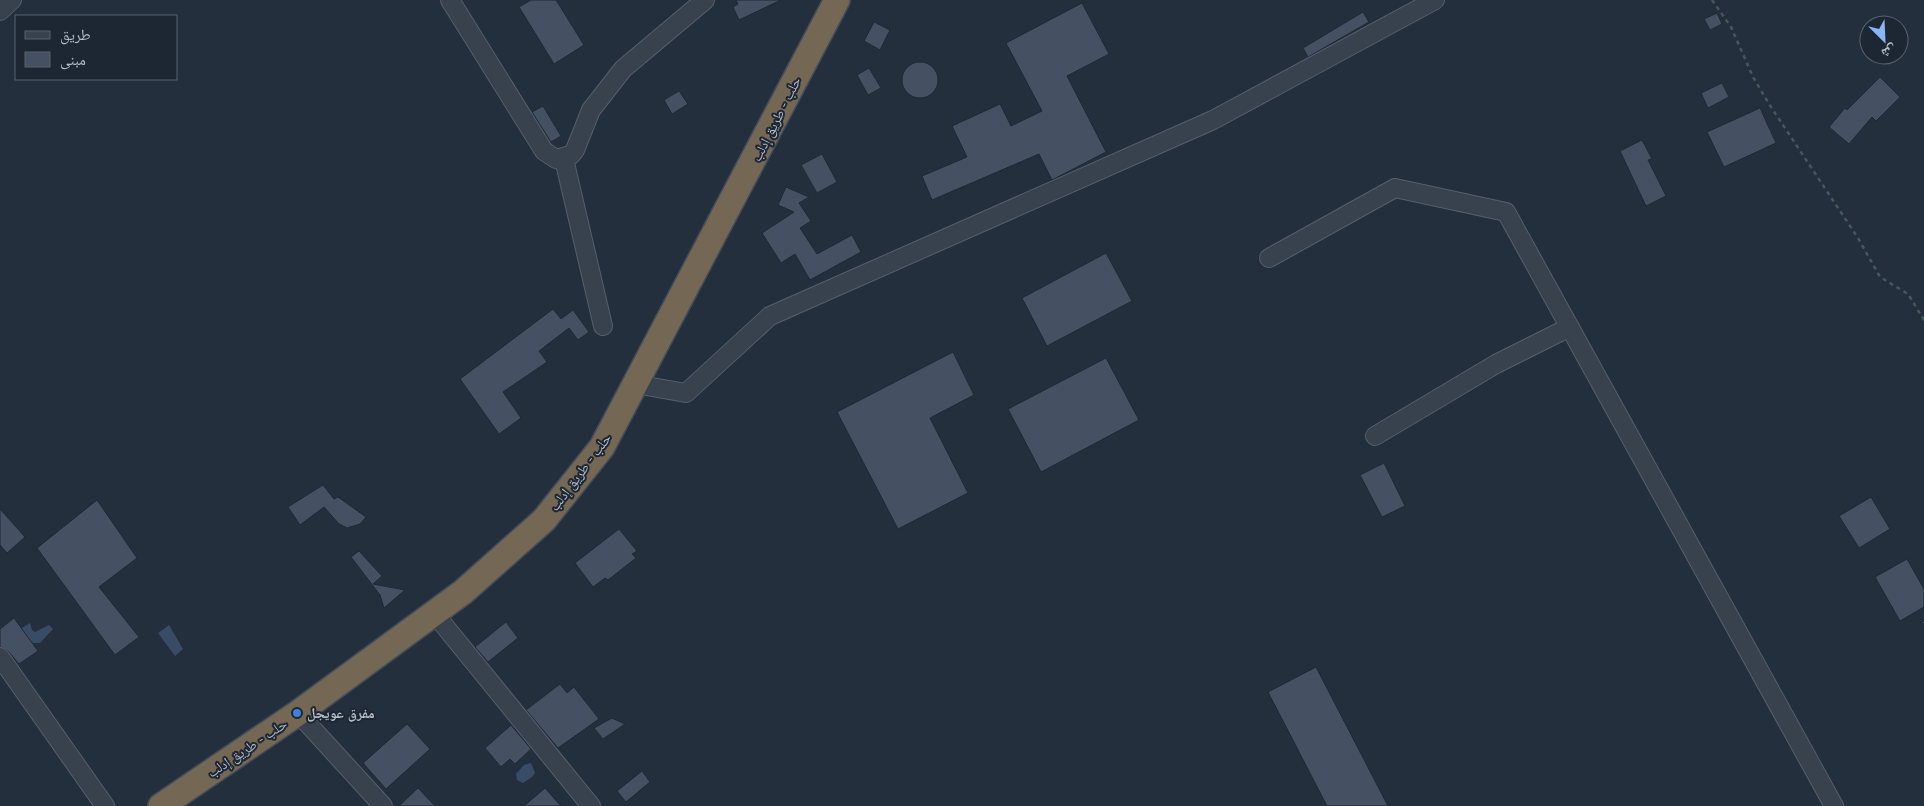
<svg xmlns="http://www.w3.org/2000/svg" width="1924" height="806" viewBox="0 0 1924 806" font-family="Montserrat,'Noto Naskh Arabic',sans-serif">
<rect width="100%" height="100%" fill="#242f3e"/>
<path fill="#394c67" d="M30,623L32,630L35,632L49,625L53,629L40,643H29L25,638L22,628Z
M169,625L183,649L175,656L158,633Z
M531,763L535,773L532,777L523,783L517,780L516,774L524,765Z"/>
<path fill="#455162" stroke="#1f2835" d="M531,0H556L584,45L554,64L519,7Z
M736,0H781L739,20L733,7L738,4Z
M1082,3L1109,54L1067,76L1106,152L1052,180L1039,154L932,200L922,176L967,157L952,126L1000,104L1011,126L1042,111L1006,43Z
M1363,12L1369,22L1308,57L1303,48Z
M1717,13L1722,24L1710,30L1704,19Z
M874,22L890,30L880,50L864,41Z
M902 80a18 18 0 1 1 36 0a18 18 0 1 1-36 0Z
M869,68L881,88L868,95L857,75Z
M1880,77L1900,97L1876,121L1872,117L1849,144L1829,127L1845,108L1847,110Z
M1722,83L1729,97L1708,108L1701,93Z
M679,91L688,104L672,114L664,100Z
M543,106L561,136L551,142L532,112Z
M1760,108L1776,143L1724,167L1707,132Z
M1642,140L1652,159L1648,160L1666,196L1646,206L1620,151Z
M822,154L837,182L817,193L801,165Z
M786,187L809,197L799,203L811,221L800,228L817,254L852,235L861,252L810,280L795,254L781,263L762,233L794,212L778,205Z
M1106,253L1132,301L1047,346L1022,298Z
M553,309L561,319L573,310L589,332L578,340L569,328L539,351L547,362L503,392L521,418L499,434L460,379Z
M953,352L974,395L930,418L968,493L898,529L837,412Z
M1106,358L1139,420L1041,472L1008,409Z
M1384,463L1405,506L1382,517L1360,475Z
M323,485L334,499L338,497L366,517L360,524L347,528L339,524L324,507L300,525L288,507Z
M1871,497L1890,529L1859,548L1839,516Z
M97,500L137,558L99,587L139,637L115,655L37,548Z
M0,509L25,537L7,553L0,545Z
M619,529L637,551L632,554L636,558L608,580L605,578L593,587L575,563Z
M359,551L382,576L373,584L405,590L384,608L380,595L351,557Z
M1907,559L1924,589V607L1900,621L1875,577Z
M14,618L38,651L19,664L8,651L0,647V629Z
M506,622L518,638L488,662L475,647Z
M1316,667L1388,806H1327L1268,692Z
M560,684L567,693L574,687L599,719L558,748L526,710Z
M612,718L625,724L603,739L594,728Z
M407,724L430,749L386,789L363,763Z
M511,725L531,749L515,764L510,759L501,767L485,748Z
M642,771L650,782L626,802L617,791Z
M418,788L435,806H399Z
M545,788L561,806H524Z"/>
<g fill="none" stroke-linecap="round" stroke-linejoin="round">
<g stroke="#565f6c" stroke-width="20">
<path id="minor" d="M450,0L544,151L556,159L571,155L575,150L591,110L623,69L705,0
M0,11L12,0
M564,159L603,326
M1269,258L1395,188L1506,212L1834,806
M635,384L686,393L770,316L1213,120L1435,0
M1375,436L1496,364L1570,327
M434,613L591,806
M0,657L105,806
M298,713L383,806"/>
</g>
<g stroke="#434c59" stroke-width="28">
<path id="highway" d="M161,806L298,713L463,592L544,520L602,447L837,0"/>
</g>
<path stroke="#44595c" stroke-width="2.5" stroke-dasharray="4 4" stroke-linecap="butt" d="M1712,0L1731,27L1753,77L1769,104L1858,238L1880,277L1908,294L1924,320
M1924,622V623"/>
<use href="#minor" stroke="#38414e" stroke-width="18"/>
<use href="#highway" stroke="#746855" stroke-width="25"/>
</g>
<circle fill="#3f7fe0" stroke="#1d2633" stroke-width="2" cx="297" cy="713" r="5"/>
<g text-anchor="middle" stroke-width="4" stroke-linejoin="round" paint-order="stroke">
<g font-size="14" fill="#b4bcc9" stroke="#1d2633">
<text transform="translate(776 119) rotate(-63)" y="5">حلب - طريق إدلب</text>
<text transform="translate(580 472) rotate(-53)" y="5">حلب - طريق إدلب</text>
<text transform="translate(247 748) rotate(-34)" y="5">حلب - طريق إدلب</text>
</g>
<g font-size="14" font-weight="bold" fill="#b4bcc9" stroke="#1d2633" text-anchor="start">
<text x="307" y="718">مفرق عويجل</text>
</g>
</g>
<rect x="15" y="15" width="162" height="65" fill="#1d2633" stroke="#59626f"/>
<rect x="25" y="31" width="25" height="8" fill="#38414e" stroke="#59626f"/>
<text x="60" y="40" font-size="15" fill="#b4bcc9">طريق</text>
<rect x="25" y="52" width="25" height="15" fill="#455162" stroke="#59626f"/>
<text x="60" y="65" font-size="15" fill="#b4bcc9">مبنى</text>
<g transform="translate(1884 40) rotate(156)"><circle r="24" fill="#1d2633" stroke="#59626f"/>
<path d="M0-4L9 19L0 12L-9 19Z" fill="#8ab4f8"/>
<text y="-8" font-size="14" font-weight="bold" text-anchor="middle" fill="#b4bcc9">ش</text>
</g>
</svg>
